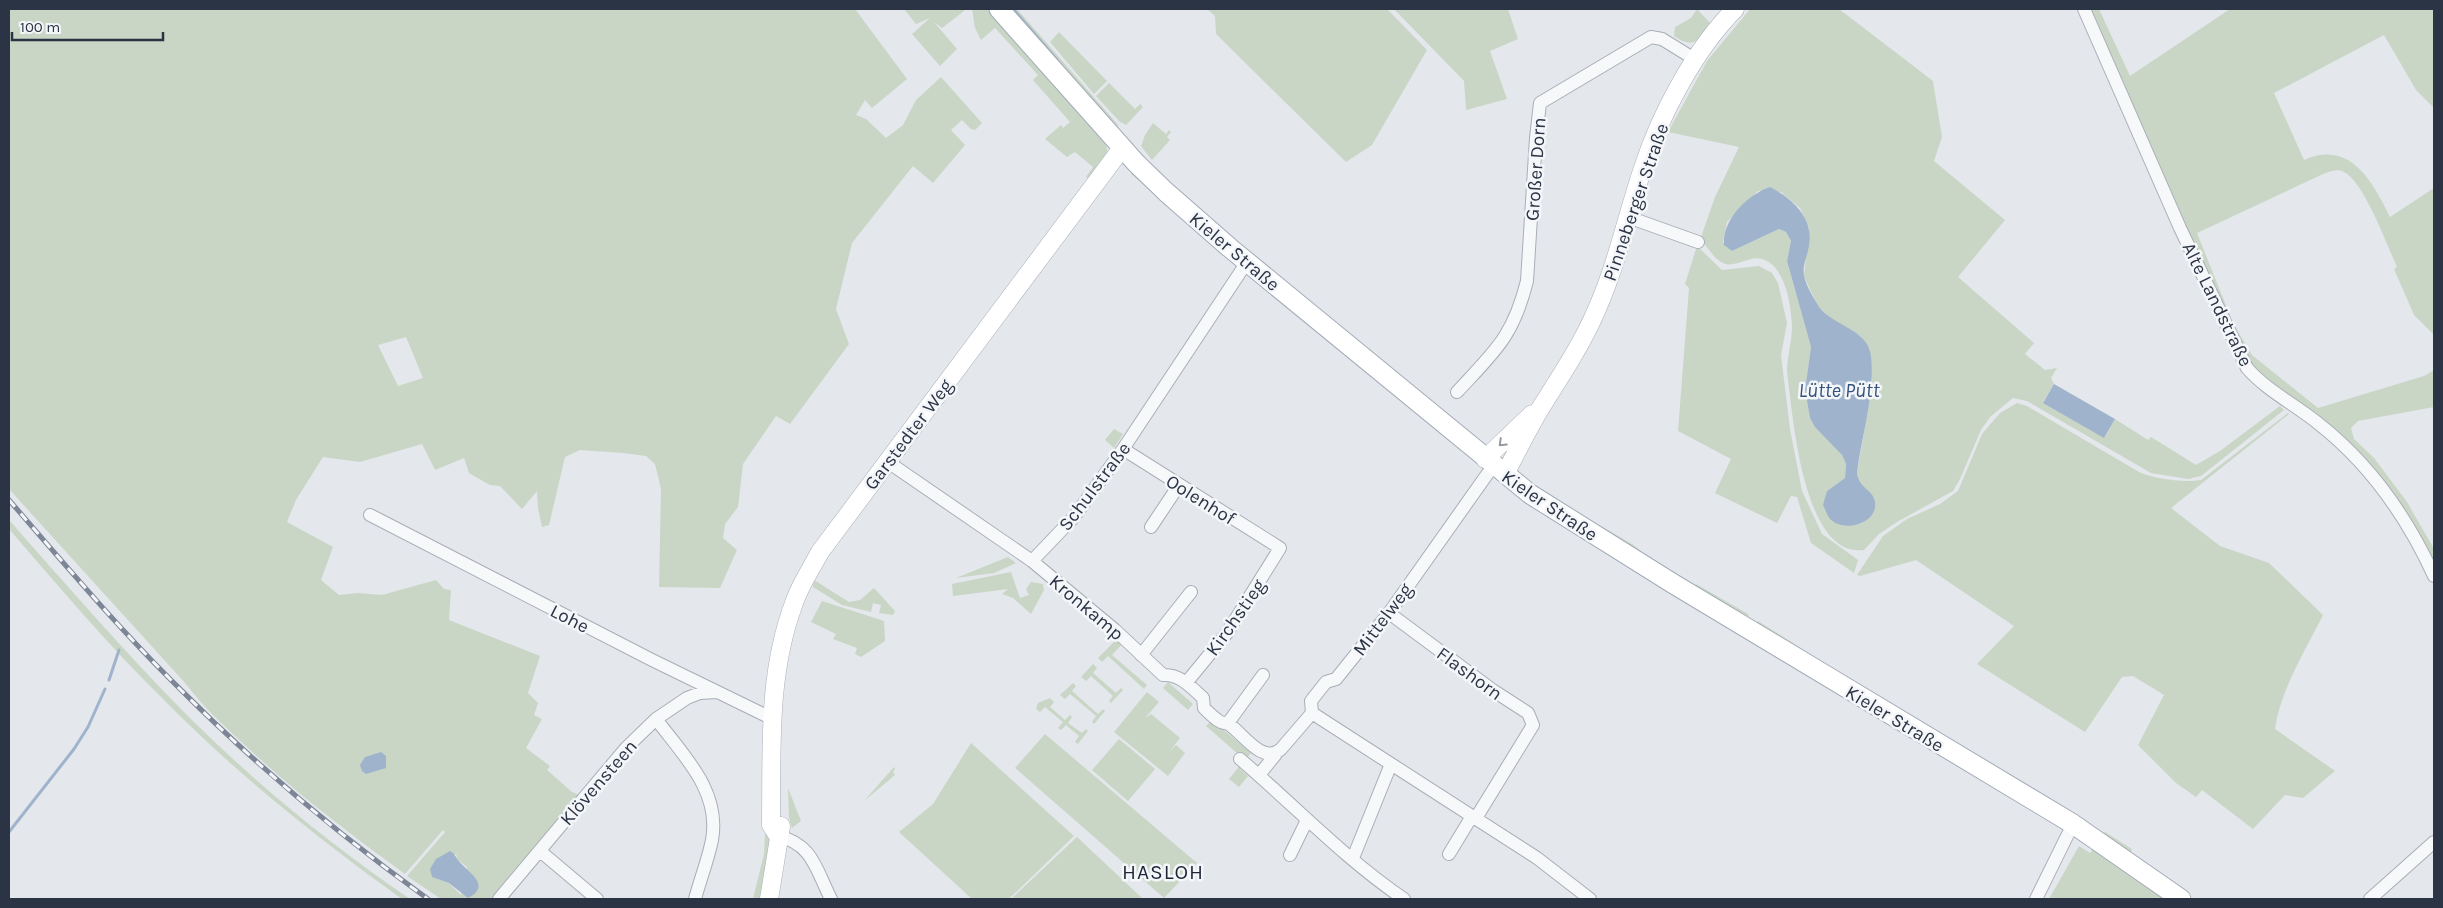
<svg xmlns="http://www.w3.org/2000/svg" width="2443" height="908" viewBox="0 0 2443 908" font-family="Karla,sans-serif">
<rect width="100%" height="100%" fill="#e4e7ec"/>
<path fill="#c9d6c5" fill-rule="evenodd" d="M9,9H855L907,79L872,108L865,100L856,115L866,119L886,138L903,125L916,100L941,77L982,123L975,130L971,129L962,120L951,130L965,145L933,183L913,166L852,243L836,309L849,344L790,424L776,416L743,464L738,507L725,524L723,538L737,550L720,588L659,587L661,489L655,464L646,456L623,453L580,450L565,457L549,525L542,527L538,508L537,491L522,509L500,486L490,485L469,473L464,458L435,470L422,444L360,462L323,457L296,500L287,522L333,547L321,580L339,595L357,593L382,595L436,580L444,589L451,590L449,620L540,656L528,693L538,703L534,715L542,719L526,748L550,766L547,770L572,792L580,795L491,899H441L407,876L445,832L443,830L405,874C350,834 297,794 247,747C225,727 204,708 186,684L9,489ZM406,337L423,378L398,386L378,345ZM456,854L458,860L467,867L461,895L449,883L433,877Z
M904,9H964V11L942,28L934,22L957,49L940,66L912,34L930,18L916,24Z
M972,9H991L1105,144C1113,157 1099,169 1090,180L1086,177L1093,167L1075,152L1067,157L1045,139L1061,125L1063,128L1070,122L1033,80L1038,75L995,28L981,40L975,28Z
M1007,9H1017L1119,126L1114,124Z
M1207,9H1387L1427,50L1372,145L1346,162L1216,34L1215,16Z
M1394,9H1508L1518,39L1490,51L1507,99L1466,110L1464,81Z
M1697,9L1711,24C1698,40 1695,50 1674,36L1675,27L1691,18Z
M1750,9H1839L1933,81L1942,137L1934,161L2005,220L1958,277L2034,343L2025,354L2045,370L2057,368L2051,378L2054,384L2043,402L2105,437L2115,419L2148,440L2151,437L2196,465L2220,451L2280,406L2284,410L2201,476L2188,479L2151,473L2027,401L2013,398L1990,417L1981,430L1960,479L1953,491L1897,522L1879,534L1864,550C1802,558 1793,414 1787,372C1787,357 1792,342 1792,326C1791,306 1786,266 1762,259C1749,255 1733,270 1721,262C1712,257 1708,246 1700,240L1715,197L1739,147L1668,132L1707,61ZM1758,191L1781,192L1800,208L1809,228L1804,276L1817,305L1833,321L1860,336L1868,347L1872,387L1857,473L1858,482C1862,487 1869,490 1872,496C1875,500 1874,503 1874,507C1869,528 1852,526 1835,522L1827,491L1845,478L1846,464L1842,455L1810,418L1805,390L1811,347L1787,261L1791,241L1786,232L1779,229L1732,251L1723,242L1727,222Z
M2088,9H2099L2130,76L2230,9H2434V108L2416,90L2384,35L2274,93L2304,160C2351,139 2373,183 2390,217L2434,188V335L2414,315L2394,269L2397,267C2387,245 2364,182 2344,172C2337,168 2329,172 2321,175L2197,233L2233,323L2252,355L2318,408L2424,376L2434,370V407L2358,421L2351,428L2354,439L2374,458L2407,502L2434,549V566L2357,452L2248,365L2187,234L2122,79Z
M1059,32L1107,81L1094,94L1050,42Z
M1109,83L1135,109L1140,104L1143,107L1126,125L1120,122L1096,96Z
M1153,123L1166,134L1169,130L1171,132L1167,137L1170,140L1152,160L1141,146L1145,135Z
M1131,171L1205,238L1131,174Z
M1697,246L1722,270L1759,266L1772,273L1778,283L1787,323L1781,355L1790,429L1802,491L1822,534L1858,560L1854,573L1811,543L1797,497L1791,496L1777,523L1715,493L1731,459L1678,431L1689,288L1685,284Z
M2017,403L2027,406L2139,472C2156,479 2182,483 2201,480L2288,413L2289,414L2171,508L2220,546L2269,563L2323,615C2306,649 2280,691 2275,729L2335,771L2303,798L2285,795L2253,829L2202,790L2196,797L2176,783L2138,745L2164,695L2133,676L2122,677L2085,732L1977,664L2014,626L1916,560L1860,576L1857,575L1883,536L1907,519L1940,504L1958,491L1982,434L2000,413Z
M1114,429L1123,434L1114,448L1105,440Z
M1578,513L1632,544L1641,551L1640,553Z
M9,520C65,583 120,647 180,708C249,778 328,843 410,899H402C318,839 237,774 164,700C109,646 59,587 9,529Z
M1008,557L1016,563L994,573L956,578Z
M1011,572L1020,598L1029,595L1026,589L1031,582L1043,584L1044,590L1031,614L1013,598L1002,594L1008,589L953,596L952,584Z
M814,580L849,602L860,600L874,588L895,611L893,615L879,613L881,605L873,603L871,612L842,605L813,587Z
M1696,584L1748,614L1749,617L1695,586Z
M822,601L884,621L885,641L861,657L855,654L857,648L833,639L836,634L811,622Z
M1758,621L1801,648V651L1757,624Z
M1118,638L1123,643L1112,655L1147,685L1144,689L1108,656L1102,662L1098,658Z
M1093,664L1097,668L1093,673L1116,693L1121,688L1123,690L1111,703L1109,701L1113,696L1091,676L1086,681L1081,677Z
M1168,682L1193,704L1188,710L1163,688Z
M1073,683L1076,686L1072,691L1098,714L1103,709L1105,711L1094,724L1092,722L1096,716L1070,694L1065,699L1060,695Z
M1147,692L1159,702L1145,718L1151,714L1180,738L1169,752L1176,745L1185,753L1168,776L1114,732Z
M1050,698L1054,702L1050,707L1065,720L1070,715L1072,717L1068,723L1082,733L1086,729L1088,731L1078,744L1075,742L1079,736L1066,725L1061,730L1058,728L1063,722L1045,707L1040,712L1036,709L1038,703Z
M1212,720L1251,753L1245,760L1206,726Z
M1045,734L1197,863L1164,898L1015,768Z
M1119,739L1155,769L1128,801L1092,770Z
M971,743L1074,836L1009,899H972L899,832L933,804Z
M1241,764L1240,769L1248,776L1239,787L1229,779Z
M894,767L895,769L893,772L895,775L864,801Z
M788,788L801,821L792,828L789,818Z
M766,814L768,815L770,856L764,899H753L764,854Z
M2105,832L2132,849L2131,852L2126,853L2101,834Z
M1077,837L1143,899H1011Z
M2079,846L2090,853L2095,847L2170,899H2049Z"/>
<path fill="#9fb4cc" d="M1770,187C1792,198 1814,218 1809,245C1808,255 1802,265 1804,275C1805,283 1812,295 1816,302C1828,326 1868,327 1871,356C1875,396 1862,433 1857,473C1859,489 1873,489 1875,502C1878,524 1844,533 1830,519C1827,515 1825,509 1823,505L1827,491L1845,478L1846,464L1842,455L1815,427L1810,418L1805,390L1811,347L1787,261L1791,241L1786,232L1779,229L1732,251L1724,245C1722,220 1747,195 1770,187Z
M2054,384L2115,419L2104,438L2043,403Z
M381,752L386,756V768L366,774L362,771L360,765L365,757Z
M450,851C455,854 455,856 458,860C467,872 493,885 468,898L449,883L432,877L430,869L436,859Z"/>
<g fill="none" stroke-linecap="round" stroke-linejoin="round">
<path stroke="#9fb4cc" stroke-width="3" d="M1013,9L1057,60
M109,680L119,650
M9,832L74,749L88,727L105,689"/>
<g stroke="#a9aeb7" stroke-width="14">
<path id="street" d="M2084,9L2180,228L2247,368C2267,391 2296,405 2319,424C2371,465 2407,517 2434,576
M1628,217L1698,242
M1457,392C1495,351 1513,337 1527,281L1536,138L1540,103L1651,37L1662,39L1696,60
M1123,449L1280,548L1227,633L1186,683
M888,462L1032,561L1115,630L1163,675C1180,674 1191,687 1203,698L1204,708C1209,713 1214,718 1219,721C1223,724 1226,722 1230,725C1244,735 1263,765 1281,749L1312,713L1311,701L1326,682L1336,679L1389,613L1493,466
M370,515L652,660L771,718
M1151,527L1179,485
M1032,561L1074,517L1123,449L1247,262
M1389,613L1494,691L1528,713L1533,725L1476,818
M1141,655L1191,592
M1312,713L1391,764
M656,719C683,755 721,791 712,840C708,860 700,880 695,899
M1228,723L1263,675
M1240,759C1295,806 1345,859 1404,899
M1259,775L1276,754
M778,836C813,844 816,870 831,899
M540,851L597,899
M1449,854L1472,816
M1290,855L1307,820
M1353,858L1391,764L1537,858L1590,899
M499,899L626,748L656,719L687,698L700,693L716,692
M2036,899L2073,824
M2370,899L2434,842"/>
</g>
<g stroke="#a9aeb7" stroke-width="19">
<path id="secondary" d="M1485,459L1532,414
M1505,474C1518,450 1530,424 1545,401C1564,371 1583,342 1597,309C1617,264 1627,215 1643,168C1660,115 1695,49 1735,9
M778,836L771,825C772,750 767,675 794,603C800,585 811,569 820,552L1122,148
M769,899L781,826"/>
</g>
<g stroke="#a3abb8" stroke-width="21">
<path id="primary" d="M999,9L1136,163L1166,192L1230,248L1530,494L1672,583L2073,824L2181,899"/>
</g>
<use href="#street" stroke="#f7f8fa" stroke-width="12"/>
<use href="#secondary" stroke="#fff" stroke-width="18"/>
<use href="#primary" stroke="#fff" stroke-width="19"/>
<g stroke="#7d8696" stroke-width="5">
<path id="rail" d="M9,500C62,561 114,623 171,680C251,761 336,833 428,899"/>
</g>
<use href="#rail" stroke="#f4f6f9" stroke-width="3" stroke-dasharray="9" stroke-linecap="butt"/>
</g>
<defs><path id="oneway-chevron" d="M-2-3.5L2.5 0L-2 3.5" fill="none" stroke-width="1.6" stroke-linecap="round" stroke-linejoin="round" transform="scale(1.25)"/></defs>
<use stroke="#959aa2" href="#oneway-chevron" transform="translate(1502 443) rotate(136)"/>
<g text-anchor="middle" stroke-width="5" stroke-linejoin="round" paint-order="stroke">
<g font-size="19" fill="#2b3445" stroke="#f4f6f9">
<text transform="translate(1535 169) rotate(-86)" y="7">Großer Dorn</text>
<text transform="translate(1635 202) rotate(-71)" y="7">Pinneberger Straße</text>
<text transform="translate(1235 251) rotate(40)" y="7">Kieler Straße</text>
<text transform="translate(2218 304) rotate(64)" y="7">Alte Landstraße</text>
<text transform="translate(908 434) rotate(-53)" y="7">Garstedter Weg</text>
<text transform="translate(1094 486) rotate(-53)" y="7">Schulstraße</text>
<text transform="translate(1201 499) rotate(32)" y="7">Oolenhof</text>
<text transform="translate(1550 505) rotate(34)" y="7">Kieler Straße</text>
<text transform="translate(1087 607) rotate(40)" y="7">Kronkamp</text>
<text transform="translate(1235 617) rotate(-55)" y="7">Kirchstieg</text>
<text transform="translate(570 618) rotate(27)" y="7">Lohe</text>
<text transform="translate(1382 619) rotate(-53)" y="7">Mittelweg</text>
<text transform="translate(1470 673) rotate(36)" y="7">Flashorn</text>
<text transform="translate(1895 718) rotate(31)" y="7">Kieler Straße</text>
<text transform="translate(598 782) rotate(-49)" y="7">Klövensteen</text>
</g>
<g font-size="20" font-style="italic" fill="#34527a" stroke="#f4f6f9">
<text x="1839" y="397">Lütte Pütt</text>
</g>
<g font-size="21" letter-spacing="1" fill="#1d2536" stroke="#f4f6f9">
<text x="1163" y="879">HASLOH</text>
</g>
</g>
<rect width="2443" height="908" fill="none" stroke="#2b3445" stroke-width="20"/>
<path d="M12 32v8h151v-8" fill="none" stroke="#2b3445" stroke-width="2.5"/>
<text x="20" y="32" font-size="15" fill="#2b3445" stroke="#f4f6f9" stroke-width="4" paint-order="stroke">100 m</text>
</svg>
